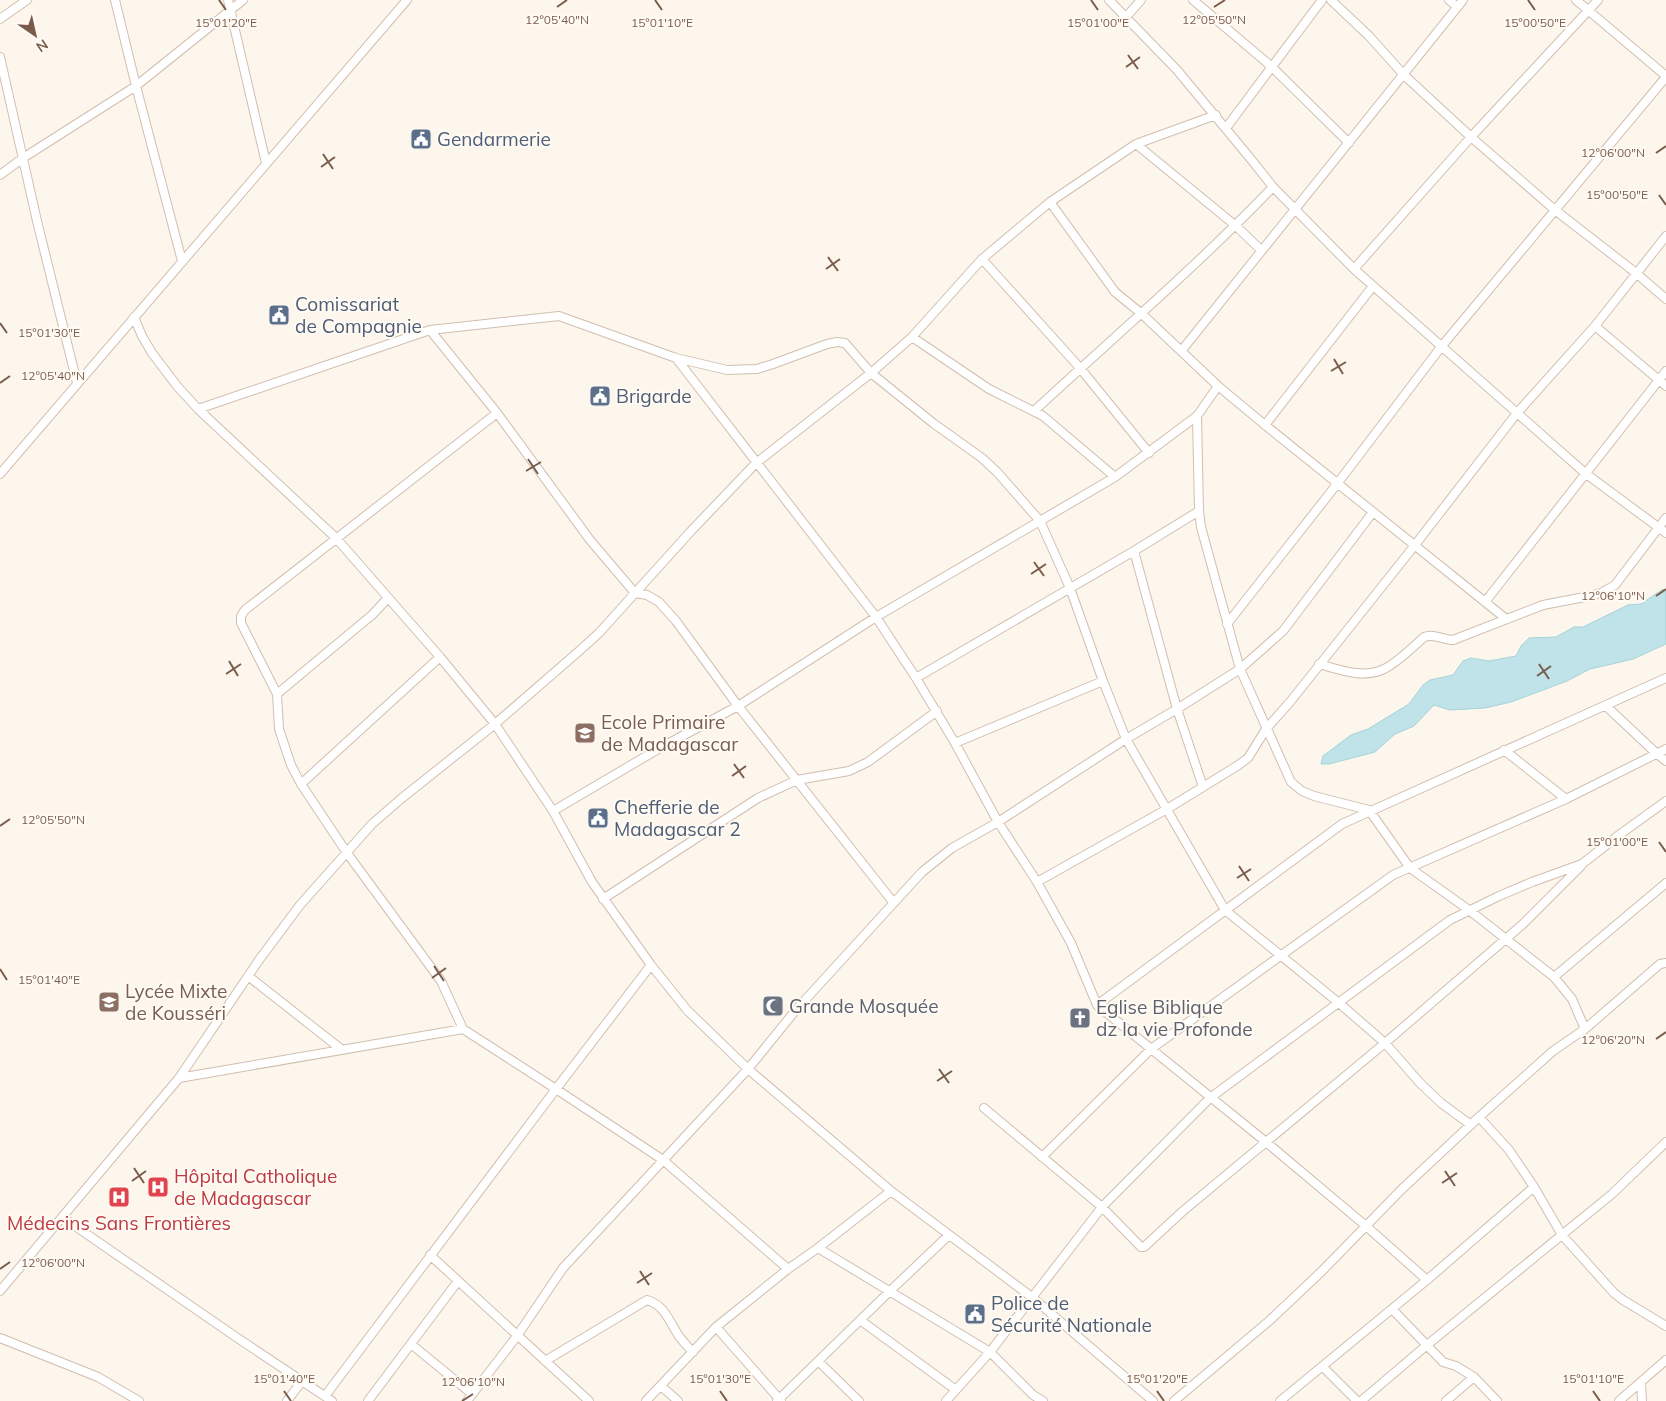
<svg xmlns="http://www.w3.org/2000/svg" width="1666" height="1401" viewBox="0 0 1666 1401" font-family="Mulish,sans-serif">
<rect width="100%" height="100%" fill="#fdf6ec"/>
<path fill="#bfe3e8" stroke="#a5d3da" d="M1663,589L1666,592V644L1633,659L1590,669L1567,681L1511,702L1485,708L1450,710L1434,705L1414,726L1395,734L1375,752L1329,764H1321L1323,756L1351,735L1368,729L1409,704L1423,685L1430,680L1453,675L1463,661L1471,658L1489,661L1516,656L1521,646L1529,638L1556,637L1574,627H1583L1628,605L1641,604Z"/>
<g fill="none" stroke-linecap="round" stroke-linejoin="round">
<g stroke="#d1beb0" stroke-width="10">
<path id="street" d="M115,0L136,86L182,261
M228,0L266,163
M1109,0L1177,70L1250,158L1273,187L1354,269L1585,473L1666,533
M1193,0L1272,67L1349,143
M1331,0L1369,36L1404,75L1471,137L1555,210L1636,273L1666,299
M1449,0L1457,7
M1576,0L1666,76
M1126,17L1141,0
M0,19L27,0
M0,57L37,221L77,383
M1216,115L1136,144L1050,202L1115,292L1142,314L1218,386L1265,425L1505,618
M1226,128L1322,0
M1136,144L1236,226L1261,250
M0,175L23,158L136,86L243,0
M1050,202L982,259L1080,368L1149,453
M1354,269L1471,137L1598,0
M134,317L142,336L152,353L177,386L198,409L336,538L440,657L495,724L553,811L592,882L651,965L687,1010L748,1069L891,1191L1033,1298L1153,1401
M1595,326L1666,386
M912,337L989,389L1043,416L1115,477
M1182,350L1463,0
M676,358L876,617L916,678L955,743L998,822L1037,882L1071,943L1097,1005L1266,1142L1366,1226L1427,1280
M198,409L430,330
M1034,411C1114,337 1197,266 1273,187
M1197,416L1199,511L1201,527L1240,669L1291,782L1302,791L1314,796L1369,810L1410,868L1469,910L1554,977L1572,999L1585,1029
M1265,425L1373,286
M0,474L407,0
M1134,551L1177,709L1203,787
M1485,602L1666,371
M1227,624L1337,484L1441,347L1666,77
M1319,664C1340,670 1364,679 1384,669C1397,663 1413,647 1424,637C1435,633 1443,640 1453,640L1543,605L1590,596L1601,593L1615,585L1666,518
M916,678L1134,551L1199,511
M277,694L372,615L388,598
M1606,706L1656,753L1666,761
M955,743L1103,681
M1504,750L1566,799
M301,784L440,657
M553,811L660,748L738,706L876,617L1115,477L1197,416L1218,386
M1037,882L1167,809L1237,766L1248,758L1266,729L1290,702L1415,545L1517,413L1595,326L1666,236
M603,899L758,798L797,780L849,771L868,762L937,711
M893,902L738,706L676,621L659,602L647,595L635,593L590,540L497,413L430,330L559,316L676,358L727,370L757,369L773,364L827,344L837,342L845,343L871,373L933,423L982,458L997,472L1040,521L1070,588L1103,681L1126,739L1225,910L1339,1003L1385,1043L1420,1083L1441,1103L1471,1125
M248,976L341,1049
M1554,977L1666,883
M1097,1005L1342,824L1666,678
M463,1029L441,981L347,853L301,784L291,765L279,729L277,694L241,623V616L245,610L497,413
M179,1078L463,1029L556,1089L663,1160L788,1269
M984,1108L1102,1207L1141,1247H1144L1183,1211L1385,1043L1523,924L1581,866
M1042,1157L1151,1049L1393,875L1566,799L1666,749
M1534,1187L1562,1235L1614,1293L1623,1300L1666,1326
M62,1217L236,1337L332,1401
M818,1248L990,1352L1033,1395L1043,1401
M430,1255L589,1401
M0,1291L179,1078L259,960L300,905L372,824L402,798L495,724L578,652L599,633L691,531L756,463L871,373L912,337L982,259
M1392,1309L1443,1362L1456,1366L1474,1377L1497,1401
M860,1320L956,1390
M716,1327L781,1401
M0,1338L98,1377L139,1401
M411,1344L472,1394
M545,1361L647,1300C663,1304 669,1320 677,1333C681,1340 687,1346 693,1352
M818,1361L859,1401
M1323,1367L1357,1401
M1641,1382L1642,1401
M661,1386L678,1401
M325,1396L556,1089L651,965
M287,1401L302,1381
M368,1401L458,1281
M467,1401L517,1336L563,1268L748,1069L795,1011L922,872L952,848L998,822L1126,739L1177,709L1240,669L1283,631L1373,512
M646,1401L716,1327L788,1269L818,1248L891,1191
M777,1401L890,1291L949,1235
M946,1401L990,1352L1102,1207L1210,1098L1450,920L1499,896L1532,882L1582,864L1619,835L1666,801
M1174,1401L1269,1321L1322,1271L1401,1190L1479,1117L1553,1051L1585,1029L1660,964L1666,963
M1280,1401L1427,1280L1534,1187L1509,1150L1479,1117
M1361,1401L1427,1345L1612,1194L1666,1142
M1446,1401L1474,1377
M1619,1401L1666,1360"/>
</g>
<use href="#street" stroke="#fff" stroke-width="8"/>
</g>
<path fill="none" stroke="#7a5c4d" stroke-width="2" d="M219,0L226,10M655,0L662,10M1091,0L1098,10M1528,0L1535,10M557,7L567,0M1214,7L1225,0M1128,55L1138,69M1126,67L1140,57M1656,153L1666,146M323,154L333,169M321,167L335,157M1659,195L1666,205M828,257L838,271M826,269L840,259M0,323L7,333M1334,359L1343,374M1331,371L1346,362M0,383L10,376M528,459L538,474M526,471L541,462M1034,562L1044,576M1031,574L1046,564M1656,596L1666,589M229,661L238,676M1539,664L1549,679M226,674L241,664M1537,676L1551,666M734,764L744,778M732,776L746,766M0,826L10,819M1659,842L1666,852M1239,866L1249,881M1237,878L1251,869M434,966L444,981M0,969L7,980M432,978L446,968M1656,1039L1666,1032M939,1069L949,1083M937,1081L952,1071M134,1168L144,1183M1445,1171L1455,1186M132,1181L146,1171M1442,1183L1457,1173M0,1269L10,1262M640,1271L649,1285M637,1283L652,1273M284,1391L291,1401M720,1391L727,1401M1157,1391L1164,1401M1593,1391L1600,1401M462,1401L473,1394"/>
<defs>
<g id="civic-square" transform="scale(1.125)"><rect x="-9" y="-9" width="18" height="18" rx="4" fill="#5c6f8a" stroke="#fffaf3"/><path d="M-.6-6.5H3V-4.5H.6V-3L4-1V1h2V6H-6V1h2V-1L-.6-3ZM-1.2 2.5V6h2.4V2.5Z" fill="#fff"/></g>
<g id="school-square" transform="scale(1.125)"><rect x="-9" y="-9" width="18" height="18" rx="4" fill="#8d6e63" stroke="#fffaf3"/><path d="M0-5L7-2L0 1L-7-2ZM-4 1L0 2.5L4 1V4Q0 6-4 4Z" fill="#fff"/></g>
<g id="mosque-square" transform="scale(1.125)"><rect x="-9" y="-9" width="18" height="18" rx="4" fill="#6b7280" stroke="#fffaf3"/><path d="M3.5-4.9A6 6 0 1 0 3.5 4.9A5 5 0 1 1 3.5-4.9Z" fill="#fff"/></g>
<g id="church-square" transform="scale(1.125)"><rect x="-9" y="-9" width="18" height="18" rx="4" fill="#6b7280" stroke="#fffaf3"/><path d="M-1.2-6h2.4v3.5h3.3v2.4h-3.3V6h-2.4V-.1h-3.3v-2.4h3.3Z" fill="#fff"/></g>
<g id="hospital-square" transform="scale(1.125)"><rect x="-9" y="-9" width="18" height="18" rx="4" fill="#e0444e" stroke="#fffaf3"/><path d="M-5-5h3v3.5h4V-5h3V5h-3V1.5h-4V5h-3Z" fill="#fff"/></g>
</defs>
<g fill-rule="evenodd">
<use href="#civic-square" x="421" y="139"/>
<use href="#civic-square" x="279" y="315"/>
<use href="#civic-square" x="600" y="396"/>
<use href="#school-square" x="585" y="733"/>
<use href="#civic-square" x="598" y="818"/>
<use href="#school-square" x="109" y="1002"/>
<use href="#mosque-square" x="773" y="1006"/>
<use href="#church-square" x="1080" y="1018"/>
<use href="#hospital-square" x="158" y="1187"/>
<use href="#hospital-square" x="119" y="1197"/>
<use href="#civic-square" x="975" y="1314"/>
</g>
<g text-anchor="middle" stroke-width="4" stroke-linejoin="round" paint-order="stroke">
<g font-size="19" fill="#4e5e75" stroke="#fffaf3" text-anchor="start">
<text x="437" y="146">Gendarmerie</text>
<text x="295" y="311">Comissariat<tspan x="295" dy="22">de Compagnie</tspan></text>
<text x="616" y="403">Brigarde</text>
<text x="614" y="814">Chefferie de<tspan x="614" dy="22">Madagascar 2</tspan></text>
<text x="991" y="1310">Police de<tspan x="991" dy="22">Sécurité Nationale</tspan></text>
</g>
<g font-size="19" fill="#785e54" stroke="#fffaf3" text-anchor="start">
<text x="601" y="729">Ecole Primaire<tspan x="601" dy="22">de Madagascar</tspan></text>
<text x="125" y="998">Lycée Mixte<tspan x="125" dy="22">de Kousséri</tspan></text>
</g>
<g font-size="19" fill="#5b616d" stroke="#fffaf3" text-anchor="start">
<text x="789" y="1013">Grande Mosquée</text>
<text x="1096" y="1014">Eglise Biblique<tspan x="1096" dy="22">dz la vie Profonde</tspan></text>
</g>
<g font-size="19" fill="#be3a42" stroke="#fffaf3" text-anchor="start">
<text x="174" y="1183">Hôpital Catholique<tspan x="174" dy="22">de Madagascar</tspan></text>
<text x="119" y="1230" text-anchor="middle">Médecins Sans Frontières</text>
</g>
</g>
<g font-size="12" text-anchor="middle" fill="#7a5c4d" stroke="#fffaf3" stroke-width="4" stroke-linejoin="round" paint-order="stroke">
<text x="557" y="24">12°05'40"N</text>
<text x="1214" y="24">12°05'50"N</text>
<text x="1098" y="27">15°01'00"E</text>
<text x="1535" y="27">15°00'50"E</text>
<text x="226" y="27">15°01'20"E</text>
<text x="662" y="27">15°01'10"E</text>
<text x="1613" y="157">12°06'00"N</text>
<text x="1617" y="199">15°00'50"E</text>
<text x="49" y="337">15°01'30"E</text>
<text x="53" y="380">12°05'40"N</text>
<text x="1613" y="600">12°06'10"N</text>
<text x="53" y="824">12°05'50"N</text>
<text x="1617" y="846">15°01'00"E</text>
<text x="49" y="984">15°01'40"E</text>
<text x="1613" y="1044">12°06'20"N</text>
<text x="53" y="1267">12°06'00"N</text>
<text x="284" y="1383">15°01'40"E</text>
<text x="720" y="1383">15°01'30"E</text>
<text x="1157" y="1383">15°01'20"E</text>
<text x="1593" y="1383">15°01'10"E</text>
<text x="473" y="1386">12°06'10"N</text>
</g>
<g transform="translate(35 35) rotate(146)" stroke="#fffaf3" stroke-width="4" paint-order="stroke">
<path d="M0-4L9 19L0 12L-9 19Z" fill="#7a5c4d"/>
<text y="-8" font-size="14" font-weight="bold" text-anchor="middle" fill="#7a5c4d">N</text>
</g>
</svg>
